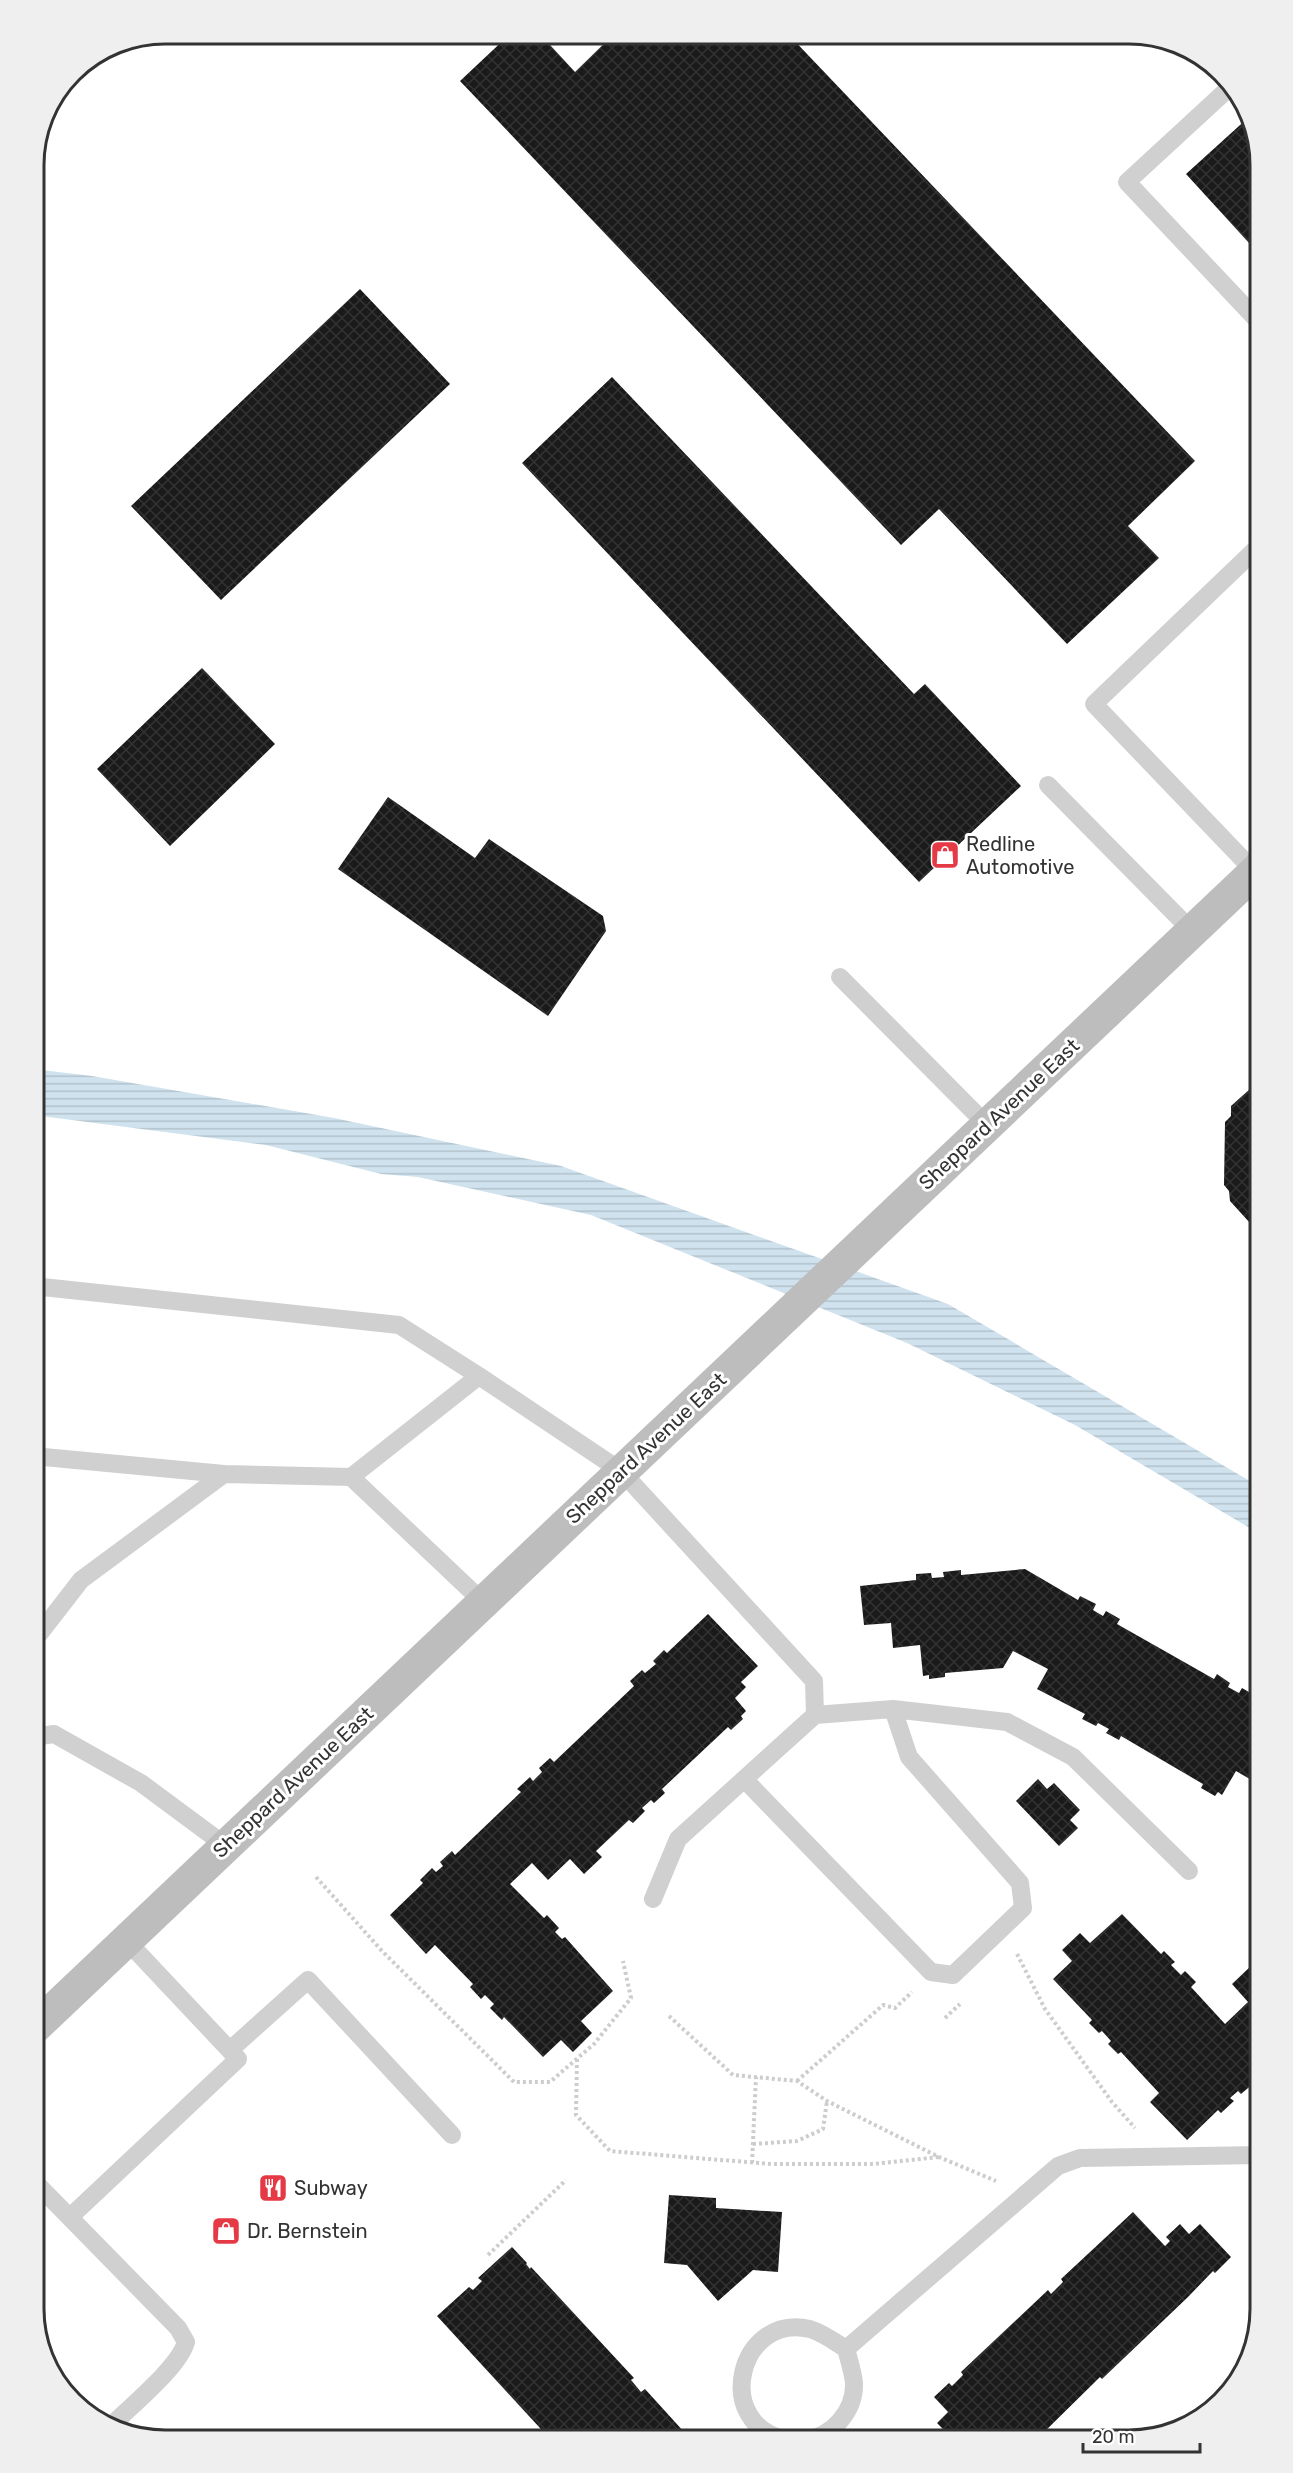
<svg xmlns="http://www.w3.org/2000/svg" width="1293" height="2473" viewBox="0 0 1293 2473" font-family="Rubik,sans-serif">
<defs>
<pattern id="water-rules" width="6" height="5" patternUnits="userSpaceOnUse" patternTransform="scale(1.5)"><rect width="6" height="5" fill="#cfe2ee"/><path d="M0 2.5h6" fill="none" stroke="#b2c2cd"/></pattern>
<pattern id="building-cross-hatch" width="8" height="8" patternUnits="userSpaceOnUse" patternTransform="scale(1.5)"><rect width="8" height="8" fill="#1a1a1a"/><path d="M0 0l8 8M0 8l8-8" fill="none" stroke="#333"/></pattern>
</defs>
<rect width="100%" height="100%" fill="#fff"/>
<path fill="url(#water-rules)" d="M33,1069L92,1076L334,1118L561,1166L948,1304L1260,1487V1534L1075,1425L907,1343L591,1215L418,1177L381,1174L266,1145L33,1115Z"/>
<path fill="url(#building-cross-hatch)" d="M511,33H539L575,72L615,33H787L1195,461L1128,526L1159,558L1067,644L939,509L901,545L460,81Z
M1250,116L1260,164V255L1186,174Z
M360,289L450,384L221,600L131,506Z
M612,377L914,694L925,684L1021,786L919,882L522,463Z
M202,668L275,744L170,846L97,769Z
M388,797L475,858L489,839L603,916L606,931L548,1016L338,869Z
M1260,1080V1234L1230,1201L1229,1191L1224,1185L1225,1122L1231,1116V1106Z
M1025,1569L1078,1600L1080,1596L1096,1604L1093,1610L1103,1616L1106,1611L1120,1619L1117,1624L1214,1679L1217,1674L1230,1683L1228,1687L1239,1693L1242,1688L1256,1696L1253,1701L1260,1705V1785L1236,1771L1222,1795L1218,1792L1215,1796L1201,1788L1203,1784L1121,1736L1119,1740L1106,1733L1109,1729L1098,1723L1096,1726L1082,1719L1085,1714L1037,1689L1048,1669L1013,1651L1003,1668L945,1673V1677L929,1679V1675L923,1676L920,1645L893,1648L891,1623L864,1625L860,1586L916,1580V1574L931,1573L932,1578L944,1577L943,1572L961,1570V1575Z
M708,1614L758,1666L741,1682L746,1687L735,1698L746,1711L741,1716L743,1719L731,1730L728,1727L662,1789L665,1793L654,1803L651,1800L642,1808L645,1811L633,1823L629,1820L596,1851L602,1857L584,1874L570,1859L548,1880L532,1863L510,1884L544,1918L547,1915L559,1928L555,1932L562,1939L565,1937L613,1991L581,2021L592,2033L573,2052L561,2040L543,2057L504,2017L502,2020L490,2008L494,2004L485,1995L481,1999L470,1987L473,1984L435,1945L426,1954L390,1915L423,1883L420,1880L432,1868L436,1872L443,1866L440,1862L452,1851L455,1855L521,1792L517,1789L530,1777L533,1781L542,1772L539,1768L550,1758L554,1762L634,1686L630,1681L642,1670L645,1673L656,1664L653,1661L664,1650L667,1653Z
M1038,1779L1047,1789L1054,1783L1080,1810L1070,1820L1078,1828L1059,1846L1016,1801Z
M1122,1914L1161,1954L1164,1951L1175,1962L1171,1965L1181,1975L1185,1971L1196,1982L1191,1987L1225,2024L1248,2002L1232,1984L1253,1964L1258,1969L1260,1967V2070L1250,2079L1254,2083L1241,2094L1238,2091L1230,2098L1234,2101L1221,2113L1218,2110L1187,2140L1150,2102L1159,2093L1121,2052L1118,2054L1108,2044L1111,2041L1102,2031L1099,2033L1089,2023L1092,2020L1053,1979L1072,1961L1062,1950L1080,1933L1090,1943Z
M669,2195L716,2198V2208L782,2212L778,2272L753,2270L718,2301L687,2265L664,2263Z
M1133,2212L1165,2246L1170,2241L1166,2237L1180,2224L1189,2234L1200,2224L1231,2257L1215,2273L1213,2271L1188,2297L1102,2379L1100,2377L1036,2440H950L952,2438L937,2423L948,2412L934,2397L949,2383L952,2386L963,2375L961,2372L1048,2290L1051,2294L1063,2282L1061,2279Z
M512,2247L527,2263L526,2264L530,2269L531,2267L634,2378L631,2380L641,2392L645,2389L685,2433L678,2440H551L437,2316L469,2287L473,2290L482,2281L478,2278Z"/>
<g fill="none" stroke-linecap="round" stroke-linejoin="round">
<path stroke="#cdcdcd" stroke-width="4" stroke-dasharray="3 3" stroke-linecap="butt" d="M316,1877L382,1951L514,2082H550L594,2044L631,1998L623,1961
M1017,1954L1045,2009L1112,2102L1135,2128
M669,2016L733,2075L797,2081L827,2101L939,2157L996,2181
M945,2018L960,2004
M577,2059L576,2115L610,2151L771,2164H873L939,2157
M797,2081L883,2005L895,2008L912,1992
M753,2144L797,2141L823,2129L827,2101
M752,2163L756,2077
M488,2255L566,2180"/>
<path stroke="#d0d0d0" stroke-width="18" d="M1229,88L1127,182L1260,323
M1048,785L1192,931
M1255,872L1094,704L1260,545
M840,977L987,1125
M33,1286L399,1325L479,1376
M33,1456L224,1474L351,1477
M483,1602L351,1477L479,1376L621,1471L814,1681L815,1715L678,1839L653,1899
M33,1642L81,1580L224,1474
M815,1715L893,1709L1007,1722L1073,1757L1189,1871
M33,1737L54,1734L141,1783L226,1846
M744,1779L931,1972L953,1975L1023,1908L1020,1883L909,1757L893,1709
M230,2050L308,1980L452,2135
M33,2180L178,2328L186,2342C179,2367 132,2405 112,2425
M70,2217L238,2059L126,1940
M846,2349L1058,2166L1080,2158L1260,2155
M788,2440C711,2426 738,2312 810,2329C823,2333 835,2342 846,2349C849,2360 853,2372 854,2383C855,2411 832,2437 805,2440"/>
<path stroke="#bdbdbd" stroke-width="33" d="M33,2029L1260,867"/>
</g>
<defs>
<g id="shop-square" transform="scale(1.5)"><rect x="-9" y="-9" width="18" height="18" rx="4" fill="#e63946" stroke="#fff"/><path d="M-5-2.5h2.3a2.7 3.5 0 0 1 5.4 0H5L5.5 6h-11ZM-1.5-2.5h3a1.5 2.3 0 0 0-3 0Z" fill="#fff"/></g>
<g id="restaurant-square" transform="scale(1.5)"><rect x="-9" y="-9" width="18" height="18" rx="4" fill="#e63946" stroke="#fff"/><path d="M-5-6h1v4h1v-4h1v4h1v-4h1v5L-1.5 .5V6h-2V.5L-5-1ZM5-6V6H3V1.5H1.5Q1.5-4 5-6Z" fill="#fff"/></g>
</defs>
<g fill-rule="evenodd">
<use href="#shop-square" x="945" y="855"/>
<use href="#restaurant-square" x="273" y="2188"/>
<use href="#shop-square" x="226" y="2231"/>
</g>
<g text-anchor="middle" stroke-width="6" stroke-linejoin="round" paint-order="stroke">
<g font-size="20" fill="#333" stroke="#fff" text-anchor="start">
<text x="966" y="851">Redline<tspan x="966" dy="23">Automotive</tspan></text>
<text x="294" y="2195">Subway</text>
<text x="247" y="2238">Dr. Bernstein</text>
</g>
<g font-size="20" fill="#333" stroke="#fff">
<text transform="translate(999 1114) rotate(-43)" y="7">Sheppard Avenue East</text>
<text transform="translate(646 1448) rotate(-43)" y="7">Sheppard Avenue East</text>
<text transform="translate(293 1782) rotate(-43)" y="7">Sheppard Avenue East</text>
</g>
</g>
<path d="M0 0H1293V2473H0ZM165 44H1129A121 121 0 0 1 1250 165V2309A121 121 0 0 1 1129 2430H165A121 121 0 0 1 44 2309V165A121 121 0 0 1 165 44Z" fill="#efefef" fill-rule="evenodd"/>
<path fill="none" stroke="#333" stroke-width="3" d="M165 44H1129A121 121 0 0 1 1250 165V2309A121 121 0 0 1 1129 2430H165A121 121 0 0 1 44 2309V165A121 121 0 0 1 165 44Z"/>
<path d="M1083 2443v9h117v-9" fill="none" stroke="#333333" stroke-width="3"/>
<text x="1092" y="2443" font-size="18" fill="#333333" stroke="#ffffff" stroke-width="4.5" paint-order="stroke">20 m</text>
</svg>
